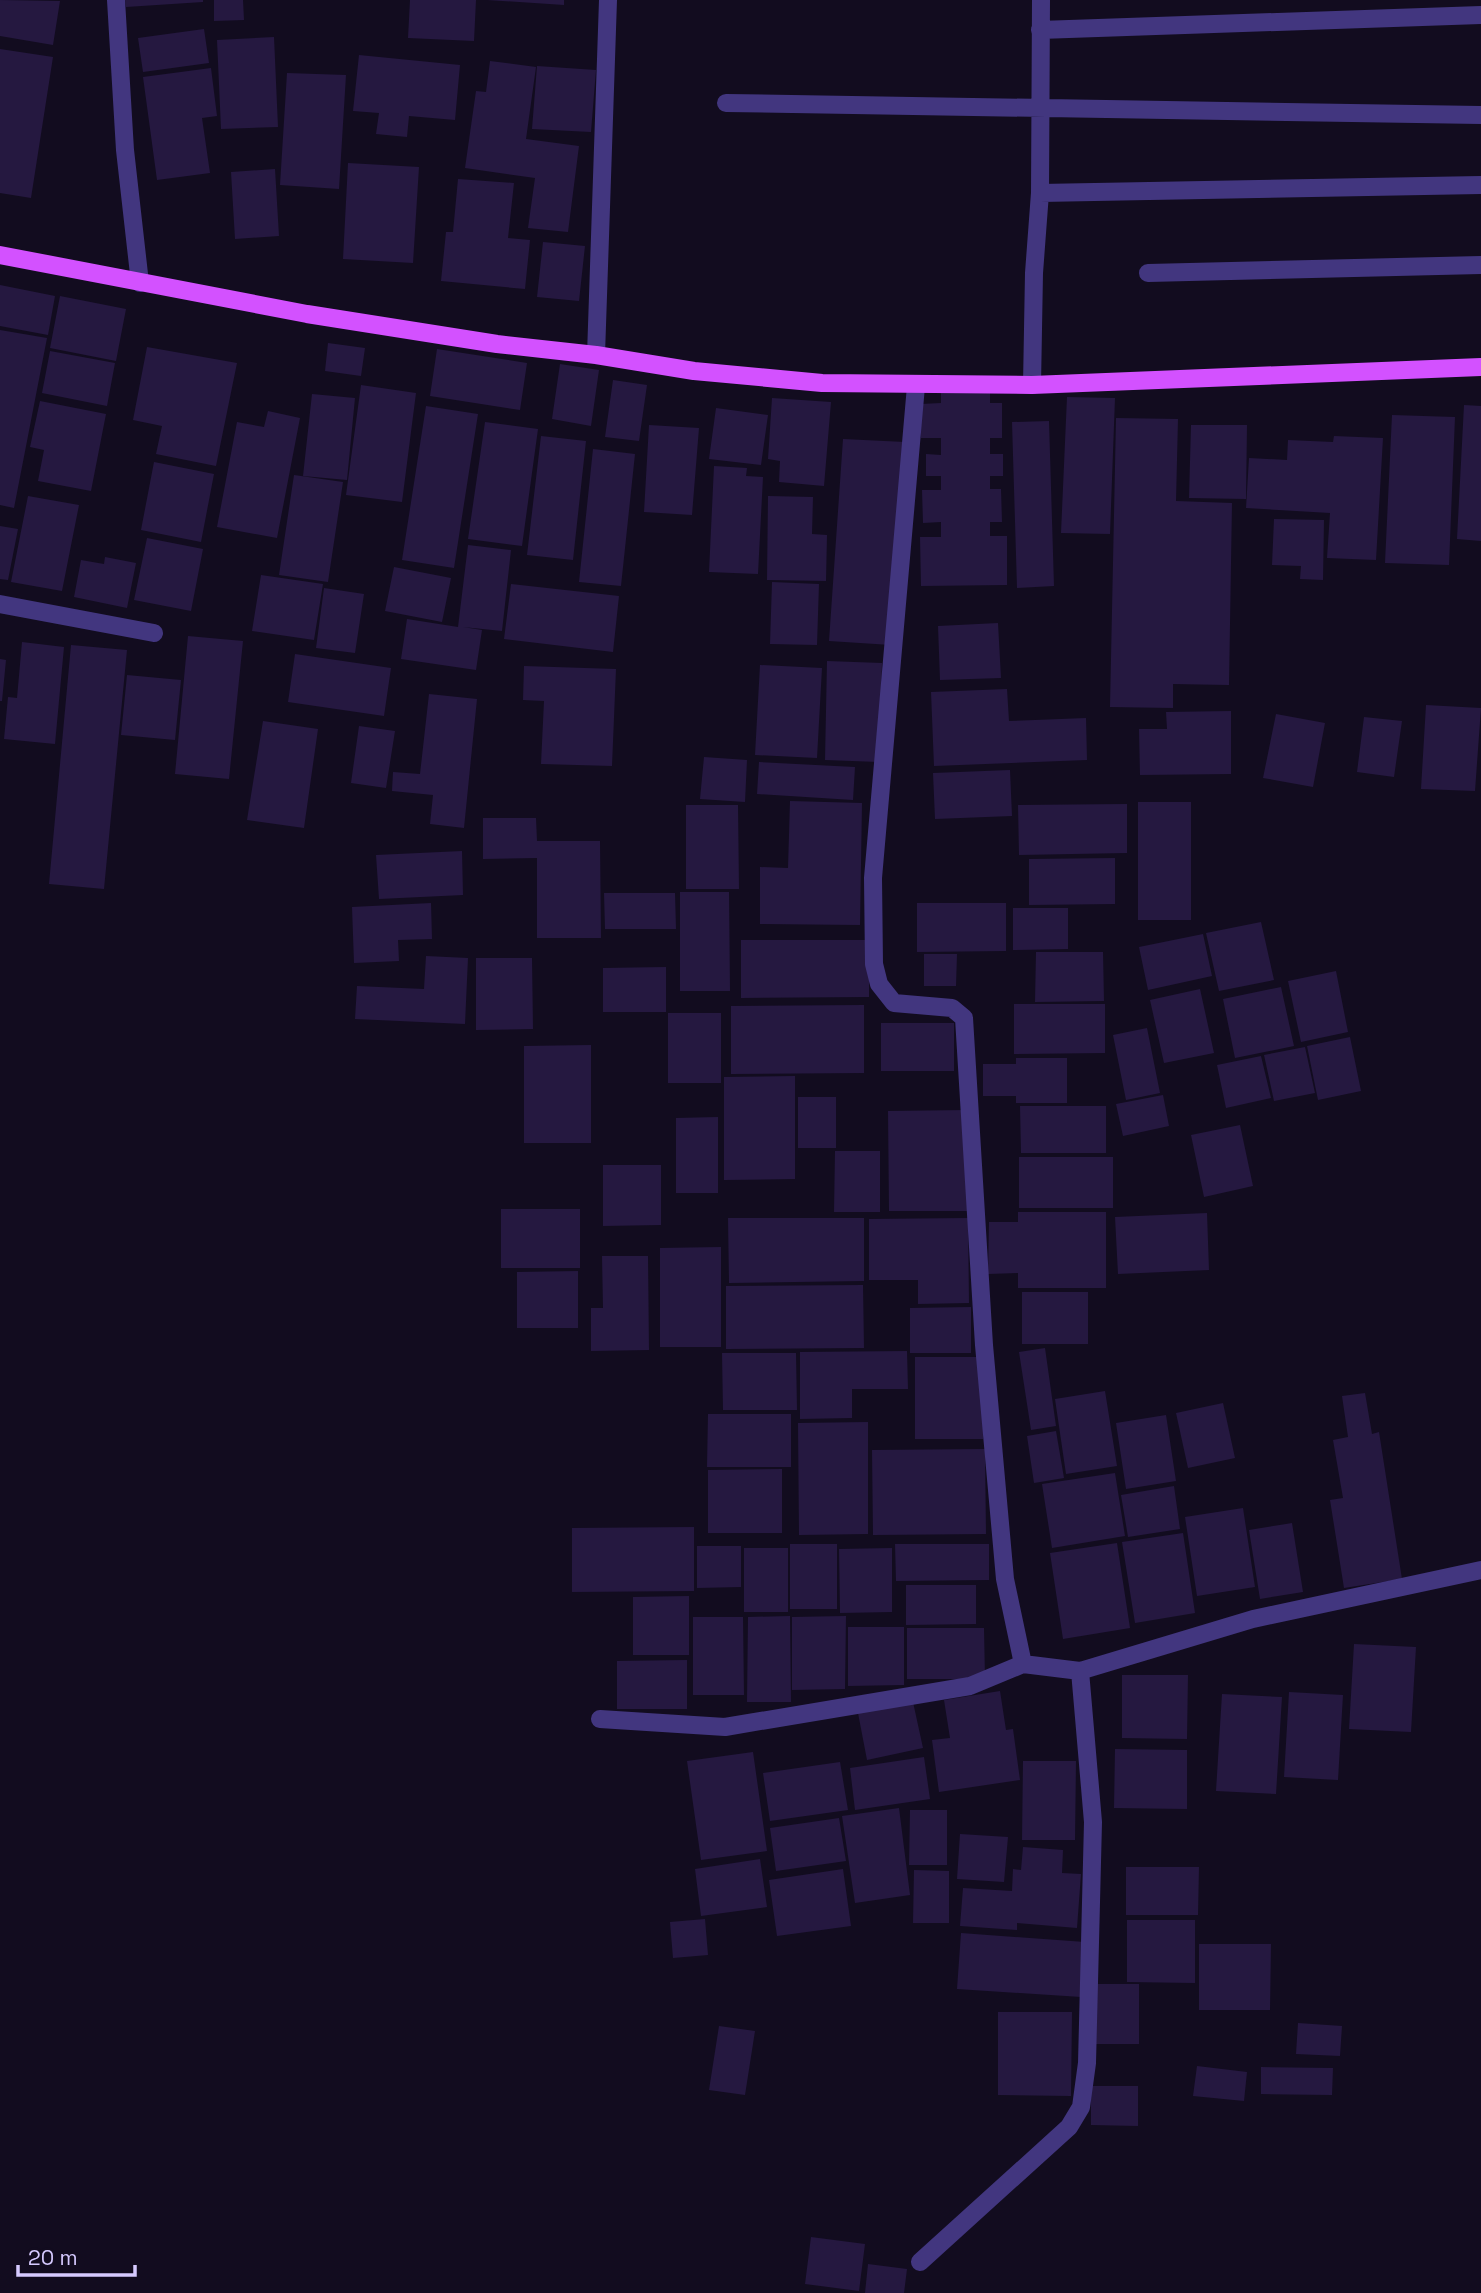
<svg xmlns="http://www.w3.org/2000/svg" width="1481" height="2293" viewBox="0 0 1481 2293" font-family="'Space Grotesk',sans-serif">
<rect width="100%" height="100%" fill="#120c1f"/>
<path fill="#251840" d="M0,0L60,1L53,45L0,36Z
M125,0H203V2L126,7Z
M214,0H243L244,20L214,21Z
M410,0H476L474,41L408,38Z
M487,0H564V5Z
M204,29L209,63L143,72L138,38Z
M274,37L278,127L221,129L217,40Z
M0,49L53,57L31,198L0,193Z
M359,55L460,65L455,120L409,116L407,137L376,134L379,113L353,111Z
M490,61L536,67L526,139L579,146L568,232L528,228L535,178L465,168L476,91L486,92Z
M537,66L596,70L591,132L532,129Z
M211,68L217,116L202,118L210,173L157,180L143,77Z
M287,73L346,75L339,189L280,185Z
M348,163L419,167L413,263L343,259Z
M275,169L279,236L235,239L231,172Z
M458,179L514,183L508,238L530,240L525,289L441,281L446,232H453Z
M543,242L585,246L579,301L537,297Z
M0,285L55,296L48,335L0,326Z
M60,296L126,309L116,361L50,348Z
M0,330L47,338L14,508L0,505Z
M328,343L365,348L361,376L325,371Z
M147,347L237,363L216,466L156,454L162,426L133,420Z
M437,349L527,363L520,410L430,396Z
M50,351L115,363L107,406L42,393Z
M560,364L599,370L591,426L552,419Z
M613,380L647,385L639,441L605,437Z
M361,385L416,393L402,502L346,495Z
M941,391H990V403H1002V438H990V454H1003V476H990V489H1001L1002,522H990V536H1007V585L921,586L920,537H941V522L923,523L922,490H941V476H926V454L941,455V438H921V404L941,403Z
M312,394L355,398L347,480L303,476Z
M1067,397L1115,398L1110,534L1061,533Z
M772,398L831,402L824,486L779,482L780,461L768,459Z
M40,401L106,414L91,491L38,481L44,450L30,447Z
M1464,405L1481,406V541L1457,539Z
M426,406L478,414L454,568L402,560Z
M716,408L768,415L761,465L709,459Z
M268,411L300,418L277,538L217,527L237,422L264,427Z
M1392,415L1455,417L1449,565L1385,563Z
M1116,418L1178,419L1176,501L1232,503L1229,685L1173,684V708L1110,707Z
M1049,421L1054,586L1017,588L1012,422Z
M485,422L538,429L522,546L468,539Z
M649,425L699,428L692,515L644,512Z
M1191,425H1247L1246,499L1189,498Z
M541,436L586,441L573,560L527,555Z
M1334,436L1383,438L1376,560L1327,558L1330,513L1246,508L1249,458L1287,460L1288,440L1333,442Z
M843,439L905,442L891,645L829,641Z
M593,449L635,454L621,586L579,582Z
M154,462L214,474L201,542L141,530Z
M714,466L747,468L746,476L763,477L758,574L709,572Z
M294,475L343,482L328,582L279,575Z
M28,496L79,505L62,591L11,582Z
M768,496L813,497L812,534L827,535L826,581L767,580Z
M1274,519L1324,520L1323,580L1300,579L1301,566L1272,565Z
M0,526L18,529L8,580L0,579Z
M147,538L203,549L191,611L134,600Z
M468,545L511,550L502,631L463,627L482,630L476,670L401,659L407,619L458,627Z
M105,557L136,563L127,608L74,597L81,560L104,564Z
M394,567L451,578L442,622L385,611Z
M261,575L323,584L314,640L252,631Z
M772,582L819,584L817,645L770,644Z
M511,584L619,596L613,652L504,639Z
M324,588L364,594L355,653L316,648Z
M998,623L1001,678L940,680L938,626Z
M188,636L243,641L229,779L175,774Z
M22,642L64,647L55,744L4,739L8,697L17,698Z
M71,645L127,650L104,889L49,884Z
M295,654L391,668L384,716L288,702Z
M0,659L6,660L2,701H0Z
M827,661L882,663L879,762L825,760Z
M760,665L822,668L817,758L755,755Z
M524,666L616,669L612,766L541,764L544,701L523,700Z
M127,675L181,680L175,740L121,735Z
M1007,689L1009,721L1086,718L1087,760L934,766L931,692Z
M429,694L477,699L464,828L430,824L433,795L392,791L393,772L420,774Z
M1426,705L1481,708L1475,791L1421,789Z
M1231,711V774L1140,775L1139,729H1167L1166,712Z
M1276,714L1325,723L1313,787L1263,778Z
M1364,717L1402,721L1394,777L1357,772Z
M263,721L318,729L304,828L247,820Z
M359,726L395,731L386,788L351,783Z
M704,757L747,760L745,802L700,799Z
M759,762L855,767L853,800L757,794Z
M1010,770L1012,816L935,819L933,773Z
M790,801L862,803L860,925L760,924V867L788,868Z
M1138,802H1191V920H1138Z
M1127,804V853L1019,855L1018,805Z
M686,805H738L739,889H686Z
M483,818H536L537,841H600L601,938H537V858L483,859Z
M462,851L463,895L379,899L376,855Z
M1115,858V904L1029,905V859Z
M680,892H729L730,991H680Z
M604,893H675L676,929H605Z
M431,903L432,939L398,940L399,961L354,963L352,907Z
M917,903H1006V951L917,952Z
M1013,908H1068V949L1013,950Z
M1261,922L1274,980L1219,991L1206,933Z
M1203,934L1212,976L1148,990L1139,947Z
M741,940H869V997L741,998Z
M1036,952H1103L1104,1001L1035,1002Z
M924,954H957L956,986H924Z
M426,956L468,958L465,1024L355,1019L357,986L424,989Z
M476,958H532L533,1029L476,1030Z
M666,967V1012H603V968Z
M1336,971L1348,1032L1301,1042L1288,981Z
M1281,987L1294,1046L1235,1058L1223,999Z
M1200,989L1214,1053L1164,1063L1150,1000Z
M1014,1004H1105V1053L1014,1054Z
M864,1005V1073L731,1074V1006Z
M668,1013H721V1083H668Z
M881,1023H954V1071H881Z
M1147,1028L1160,1093L1126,1100L1113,1035Z
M1350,1037L1361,1091L1318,1100L1307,1046Z
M591,1045V1143H524V1046Z
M1305,1047L1315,1093L1274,1101L1264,1055Z
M1261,1056L1271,1098L1226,1108L1217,1065Z
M1016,1058H1067V1103H1016V1096H983V1064H1016Z
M795,1076V1179L724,1180V1077Z
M1163,1095L1169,1126L1123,1136L1116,1104Z
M798,1097H836V1148H798Z
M1020,1106H1106V1153H1021Z
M967,1110V1211H889L888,1111Z
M718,1117V1193H676V1118Z
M1240,1125L1253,1186L1204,1197L1191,1135Z
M835,1151H880V1212H834Z
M1019,1157H1113V1208H1019Z
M603,1165H661V1225L603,1226Z
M501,1209H580V1268H501Z
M1018,1212H1106V1288H1018V1273L988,1274L989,1222H1018Z
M1207,1213L1209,1270L1118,1274L1115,1217Z
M728,1218H864V1281L729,1283Z
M968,1218L969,1303L918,1304V1280H869V1219Z
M721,1247V1347H660V1248Z
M602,1256H648L649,1350L591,1351V1308H603Z
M578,1271V1328H517V1272Z
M863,1285L864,1348L726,1349V1286Z
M1022,1292H1088V1344H1022Z
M971,1307V1353H910V1308Z
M1045,1348L1056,1426L1031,1430L1019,1352Z
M907,1351L908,1389H852V1418L800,1419V1352Z
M722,1353H796L797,1410H723Z
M915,1357H983V1439H915Z
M1105,1391L1117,1466L1066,1474L1055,1399Z
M1365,1393L1372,1434L1379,1432L1402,1579L1344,1588L1330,1500L1343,1498L1333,1440L1348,1437L1342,1396Z
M1223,1403L1235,1458L1188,1468L1176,1413Z
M708,1414H791V1467H707Z
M1166,1415L1176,1481L1126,1489L1116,1423Z
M868,1422V1534L799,1535L798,1423Z
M1056,1431L1064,1478L1034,1483L1027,1436Z
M985,1449L986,1534L873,1535L872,1450Z
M782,1469V1533H708V1470Z
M1115,1473L1125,1536L1052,1548L1042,1484Z
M1174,1486L1180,1529L1128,1537L1121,1495Z
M1243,1508L1255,1587L1197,1596L1185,1517Z
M1292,1523L1303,1592L1260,1599L1249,1530Z
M694,1527V1591L572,1592V1528Z
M1183,1533L1195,1613L1135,1623L1122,1542Z
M1117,1543L1130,1628L1063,1639L1050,1553Z
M790,1544H837V1609H790Z
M895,1544H989V1580L896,1581Z
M697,1546H741V1587L697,1588Z
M744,1548H788V1612H744Z
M892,1548V1612L840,1613L839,1549Z
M906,1585H976V1624L906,1625Z
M689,1596V1655H633V1597Z
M790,1616L791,1702H747L748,1617Z
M846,1616L845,1689L792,1690V1617Z
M693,1617H743L744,1695H693Z
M848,1627H904V1685L848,1686Z
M907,1628H984L985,1679H907Z
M1354,1644L1416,1647L1411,1732L1349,1729Z
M687,1660V1709H617V1661Z
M1122,1675H1188L1187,1739L1122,1738Z
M1000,1691L1006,1730L1013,1729L1020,1780L939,1792L932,1740L950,1738L944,1700Z
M1289,1692L1343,1695L1338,1780L1284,1777Z
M1222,1694L1282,1697L1276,1794L1216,1791Z
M913,1702L923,1748L867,1760L858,1713Z
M1115,1749L1187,1750V1809L1114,1808Z
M753,1752L767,1851L701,1860L687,1761Z
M924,1757L930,1799L855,1810L850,1768Z
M1023,1761H1076L1075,1840H1022Z
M840,1762L848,1810L770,1821L763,1773Z
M899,1808L910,1895L855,1903L842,1816Z
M910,1810H947V1865H909Z
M839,1818L846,1861L776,1871L770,1828Z
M960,1834L1008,1837L1004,1882L957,1879Z
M1023,1847L1063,1850L1062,1873L1081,1874L1077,1928L1017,1923V1930L960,1926L963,1888L1012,1891L1013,1869L1021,1870Z
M760,1859L767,1907L701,1916L695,1869Z
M1126,1867H1199L1198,1915H1126Z
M843,1869L851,1926L777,1936L769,1880Z
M914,1870L949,1871V1923H913Z
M705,1919L708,1955L673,1958L670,1922Z
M1127,1920H1195V1983L1127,1982Z
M961,1933L1085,1942L1081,1997L957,1989Z
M1199,1944H1271L1270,2010H1199Z
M1097,1984H1139V2044H1096Z
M998,2012H1072L1071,2096L998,2095Z
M1298,2023L1342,2026L1340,2056L1296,2054Z
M719,2026L755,2031L745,2095L709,2090Z
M1197,2066L1247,2072L1244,2101L1193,2096Z
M1261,2067L1333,2068L1332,2095L1261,2094Z
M1091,2086H1138V2126L1091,2125Z
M811,2237L865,2244L859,2291L805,2284Z
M868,2264L907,2269L904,2293H865Z"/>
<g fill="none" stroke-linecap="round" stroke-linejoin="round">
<path stroke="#42367f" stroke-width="18" d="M116,0L125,150L140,283
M1040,30L1481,15
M726,103L1481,115
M1040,193L1481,185
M1148,273L1481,265
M596,355L608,0
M1032,385L1034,273L1040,193L1041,0
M916,386L873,878L874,964L879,984L894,1003L952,1008L964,1018L984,1345L1005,1579L1023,1664L1080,1671L1253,1619L1481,1570
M0,604L154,633
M600,1719L725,1727L970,1686L1023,1664
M920,2262L1069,2127L1081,2107L1087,2063L1093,1822L1080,1671"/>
<path stroke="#d351ff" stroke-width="18" d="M0,255L307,314L497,344L596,355L694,371L822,383L1032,385L1481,367"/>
</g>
<path d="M18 2265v10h117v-10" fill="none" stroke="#d6caff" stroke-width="3.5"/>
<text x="28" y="2265" font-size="21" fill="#d6caff" stroke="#120c1f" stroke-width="5" paint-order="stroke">20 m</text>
</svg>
